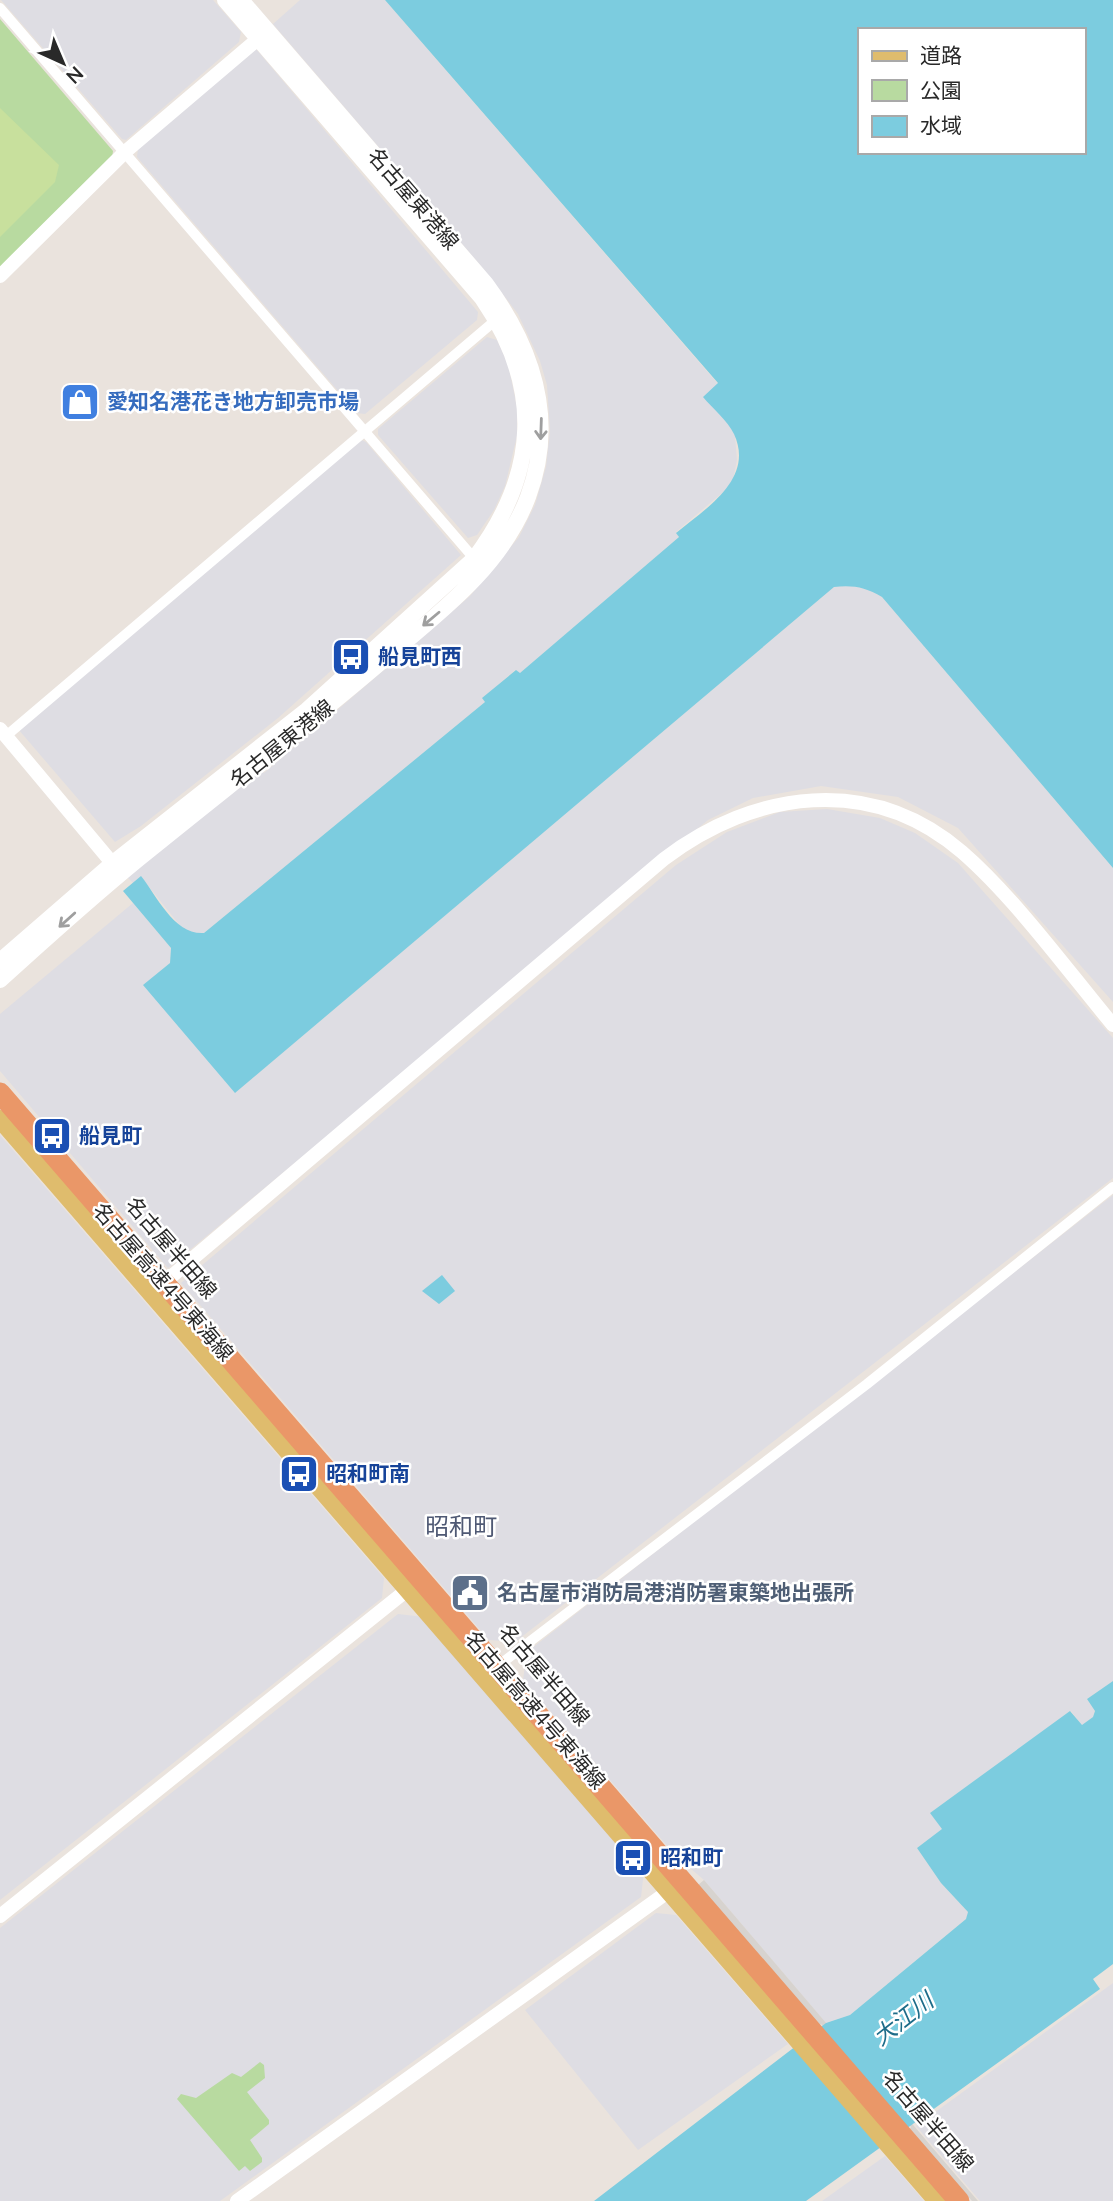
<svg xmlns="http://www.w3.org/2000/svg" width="1113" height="2201" viewBox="0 0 1113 2201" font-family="Lato,'Noto Sans JP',sans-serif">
<rect width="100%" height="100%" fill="#eae3dd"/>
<path fill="#dedde3" d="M1,0H213L241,32L239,42L126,140L122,139Z
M300,0H385L718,384L735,436L737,460L733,480L728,488L676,532L679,537L519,674L515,670L483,698L485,702L204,933L195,934L182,928L141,877L133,883L125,875L261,770L264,773L470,596L519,537L535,505L546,467L550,431L547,385L540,361L518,314L481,266L273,24Z
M256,49L478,312L477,320L365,414L357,413L137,157L138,149Z
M487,337L497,340L508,364L517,407V436L505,486L494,510L477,535L468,538L378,435V429Z
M359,439L366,442L461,555L278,718L141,826L115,842L18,729Z
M852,585L868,589L882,597L1113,868V1002L958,828L898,797L821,786L753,798L708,820L168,1268L0,1071V1014L133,903L171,948L170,963L144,985L236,1092L834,587Z
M827,809L880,818L915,833L958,863L1113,1038V1178L515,1642L489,1640L181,1283L676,865L727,832L780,812Z
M0,1135L384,1578L382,1598L0,1900Z
M1113,1195V1681L1087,1699L1095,1711L1093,1717L1082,1726L1071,1711L930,1813L943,1829L917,1848L941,1883L968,1912L967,1918L850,2015L826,2023L704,1880L677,1857L523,1680L527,1652Z
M398,1614L424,1617L644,1871L641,1897L220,2201H0V1928Z
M656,1913L676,1915L788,2044L638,2150L525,2010Z
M1113,1983V2201H980L916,2126Z
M885,2156L924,2201H822Z"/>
<path fill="#b8daa0" d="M0,19L113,151L112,158L0,268Z
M260,2062L264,2065L265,2078L247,2092L269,2120V2124L250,2140L262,2158V2162L250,2171L245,2166L239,2171L177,2099L181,2094L196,2098L232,2073L241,2077Z"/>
<path fill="#c8e09d" d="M0,108L59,165L55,182L0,237Z"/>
<path fill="#d7d3cf" d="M704,1880L763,1949L978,2201H972L909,2130L911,2127L821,2024L818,2026L698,1885Z"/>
<path fill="#7cccdf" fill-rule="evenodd" d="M385,0H1113V868L882,597C865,587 853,585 834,587L235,1093L143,985L170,963L171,948L123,891L141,876C157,896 174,935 204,933L485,702L482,698L516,670L520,673L679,537L676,533C705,509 755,479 734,434C728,421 712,408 703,397L718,383ZM859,30H1083V152H859Z
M442,1275L455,1291L439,1304L422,1291Z
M1113,1681V1964L1093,1979L1100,1989L806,2201H594L826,2023L850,2015L966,1919L968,1912L941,1883L917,1848L942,1829L930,1813L1070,1711L1082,1725L1093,1717L1095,1711L1087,1699Z"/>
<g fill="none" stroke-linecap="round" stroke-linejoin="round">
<path stroke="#fff" stroke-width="10" d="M0,8L478,563
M6,736L497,319
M494,1669L867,1384L1113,1187"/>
<path stroke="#fff" stroke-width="14" d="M0,276L125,152L259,38
M0,729L118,870
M159,1287L664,859C755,790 871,774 962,852C1015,898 1068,971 1113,1025
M0,1916L407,1590
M237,2201L669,1891"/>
<path stroke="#fff" stroke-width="16" d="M0,961L113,863L307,710L474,559C539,473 543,387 482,298L225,0
M0,980C50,935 99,890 152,848C226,788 301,730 374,668C432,618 500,571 528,497C557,420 533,348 486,284L241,0"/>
<path stroke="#dfbc6d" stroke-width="18" d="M0,1119L937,2201"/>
<path stroke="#ea9768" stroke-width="21" d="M0,1093L959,2201"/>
</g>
<defs><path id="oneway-shaft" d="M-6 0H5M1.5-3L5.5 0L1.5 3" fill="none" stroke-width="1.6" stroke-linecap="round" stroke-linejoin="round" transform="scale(1.75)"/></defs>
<g stroke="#9f9f9f">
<use href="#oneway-shaft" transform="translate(541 429) rotate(92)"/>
<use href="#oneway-shaft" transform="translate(431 619) rotate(140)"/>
<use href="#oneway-shaft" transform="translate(67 920) rotate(138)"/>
</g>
<defs>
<g id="shop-square" transform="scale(2.0125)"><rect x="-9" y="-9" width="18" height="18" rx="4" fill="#3f7fe0" stroke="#fff"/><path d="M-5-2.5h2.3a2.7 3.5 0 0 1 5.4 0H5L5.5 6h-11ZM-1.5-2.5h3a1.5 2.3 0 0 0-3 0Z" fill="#fff"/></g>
<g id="bus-square" transform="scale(2.0125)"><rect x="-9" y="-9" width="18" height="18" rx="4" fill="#1a4fb4" stroke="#fff"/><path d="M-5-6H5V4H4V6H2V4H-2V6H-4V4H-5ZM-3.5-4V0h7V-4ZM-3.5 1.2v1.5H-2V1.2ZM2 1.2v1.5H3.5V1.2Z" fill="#fff"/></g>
<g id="civic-square" transform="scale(2.0125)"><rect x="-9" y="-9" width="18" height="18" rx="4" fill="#5c6f8a" stroke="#fff"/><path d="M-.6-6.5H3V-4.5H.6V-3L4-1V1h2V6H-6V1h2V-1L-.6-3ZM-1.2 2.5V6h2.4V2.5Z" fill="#fff"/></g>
</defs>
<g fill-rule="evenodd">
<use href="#shop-square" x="80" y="402"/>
<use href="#bus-square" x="351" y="657"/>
<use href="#bus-square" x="52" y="1136"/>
<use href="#bus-square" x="299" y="1474"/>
<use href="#civic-square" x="470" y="1593"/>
<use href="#bus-square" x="633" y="1858"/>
</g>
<g text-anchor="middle" stroke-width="5" stroke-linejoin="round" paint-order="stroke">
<g font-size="21" fill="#292929" stroke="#fff">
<text transform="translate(413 199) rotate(49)" y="7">名古屋東港線</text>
<text transform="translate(282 744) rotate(-39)" y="7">名古屋東港線</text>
<text transform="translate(171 1248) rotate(49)" y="7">名古屋半田線</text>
<text transform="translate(163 1282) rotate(49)" y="7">名古屋高速4号東海線</text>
<text transform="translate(544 1675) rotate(49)" y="7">名古屋半田線</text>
<text transform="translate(535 1710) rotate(49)" y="7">名古屋高速4号東海線</text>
<text transform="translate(928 2121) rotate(49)" y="7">名古屋半田線</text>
</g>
<g font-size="21" font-weight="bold" fill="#366cbe" stroke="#fff" text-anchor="start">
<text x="107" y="409">愛知名港花き地方卸売市場</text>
</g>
<g font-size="21" font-weight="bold" fill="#164399" stroke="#fff" text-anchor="start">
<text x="378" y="664">船見町西</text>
<text x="79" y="1143">船見町</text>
<text x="326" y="1481">昭和町南</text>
<text x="660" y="1865">昭和町</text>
</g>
<g font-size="21" font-weight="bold" fill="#4e5e75" stroke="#fff" text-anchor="start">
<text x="497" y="1600">名古屋市消防局港消防署東築地出張所</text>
</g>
<g font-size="23" font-style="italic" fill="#1d6c89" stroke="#fff">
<text transform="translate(903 2019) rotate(-38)" y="8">大江川</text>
</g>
<g font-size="24" fill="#4f5974" stroke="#fff">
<text x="461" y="1535">昭和町</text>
</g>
</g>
<rect x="858" y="28" width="228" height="126" fill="#ffffff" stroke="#a9a9a9" stroke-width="2"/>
<rect x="872" y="51" width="35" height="10" fill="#dfbc6d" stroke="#a9a9a9" stroke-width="2"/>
<text x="920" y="63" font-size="21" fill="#292929">道路</text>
<rect x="872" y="80" width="35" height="21" fill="#b8daa0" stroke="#a9a9a9" stroke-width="2"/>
<text x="920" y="98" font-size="21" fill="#292929">公園</text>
<rect x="872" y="116" width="35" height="21" fill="#7cccdf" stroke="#a9a9a9" stroke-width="2"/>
<text x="920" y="133" font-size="21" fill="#292929">水域</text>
<g transform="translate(63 63) rotate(136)" stroke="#ffffff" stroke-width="5" paint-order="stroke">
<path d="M0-5L12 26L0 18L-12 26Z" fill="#292929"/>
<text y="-10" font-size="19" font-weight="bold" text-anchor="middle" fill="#292929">N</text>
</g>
</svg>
